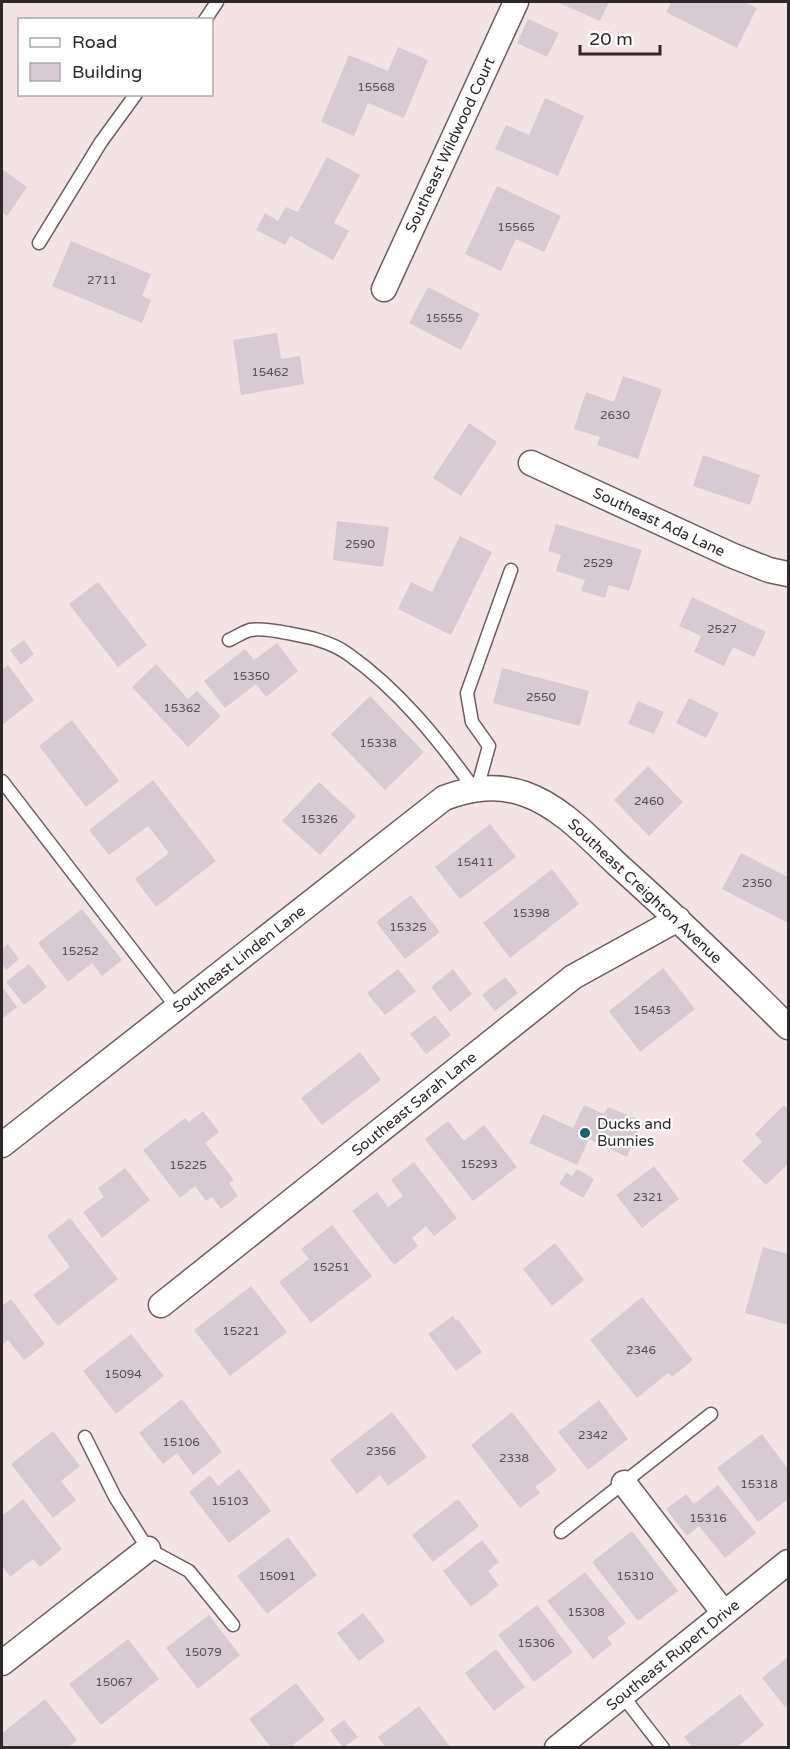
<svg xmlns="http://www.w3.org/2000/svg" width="790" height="1749" viewBox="0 0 790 1749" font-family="'Varela Round',sans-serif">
<rect width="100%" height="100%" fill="#f4e3e5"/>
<path fill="#d7cad3" d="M559,2H609L600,21L559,3Z
M671,2H744L757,8L737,48L666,12Z
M528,19L559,33L547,57L517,43Z
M398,47L428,60L404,118L368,103L354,136L321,122L349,55L388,71Z
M545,98L584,116L558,176L495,149L506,125L529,135Z
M327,157L360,175L334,223L349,231L333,260L290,236L285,245L256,230L265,213L278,221L286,207L298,212Z
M2,169L27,187L7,216L2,212Z
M497,186L561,216L544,252L516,239L501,271L465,254Z
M71,241L151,274L142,296L151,300L142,323L52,286Z
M428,287L480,314L461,350L409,323Z
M277,333L281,359L300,356L304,384L241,395L233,340Z
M623,376L662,389L638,459L597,445L600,437L574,429L586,392L614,402Z
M469,423L497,442L461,496L433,478Z
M703,455L760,475L750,505L693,486Z
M337,521L389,527L383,567L333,560Z
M556,524L642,550L629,591L609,585L605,598L581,591L585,580L556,571L561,555L548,551Z
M460,536L492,552L451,635L398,609L411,582L432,592Z
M98,582L147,645L118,667L69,604Z
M692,597L766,632L754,657L733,647L724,666L694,652L701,636L679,626Z
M24,640L34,654L21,665L10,650Z
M277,643L298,671L266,697L256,684L225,708L204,681L245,649L254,660Z
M156,664L188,699L197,691L221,716L188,747L132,687Z
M8,665L34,700L2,725V670Z
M502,668L589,691L580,726L493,703Z
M370,696L424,752L385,790L331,734Z
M689,698L719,713L706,738L676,723Z
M638,701L664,712L654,734L628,724Z
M72,720L119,781L86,807L39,746Z
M648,766L683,802L649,836L614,800Z
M153,780L216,861L156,907L135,879L169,853L148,826L109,855L89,830Z
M319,782L356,816L320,855L282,821Z
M490,824L516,857L460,899L435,867Z
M741,853L788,877V923L722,889Z
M552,869L579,904L510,958L483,923Z
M411,895L440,932L405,959L376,922Z
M82,909L122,960L102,976L92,963L68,982L38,943Z
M8,944L19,959L6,970L2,964V949Z
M29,964L47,987L24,1005L6,982Z
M663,968L695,1009L640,1052L609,1011Z
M398,969L416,991L385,1015L367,993Z
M453,969L472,994L450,1012L431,987Z
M505,977L518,993L495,1011L482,995Z
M2,986L17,1007L2,1019Z
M435,1015L451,1035L426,1054L410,1034Z
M360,1052L381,1080L322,1125L301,1098Z
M584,1105L604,1114L608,1107L642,1121L627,1157L589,1139L577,1165L529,1143L543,1114L573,1128Z
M784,1105L788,1110V1164L766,1185L742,1161L762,1142L755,1134Z
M203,1111L219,1132L205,1143L234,1180L229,1183L238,1196L221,1209L212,1197L206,1201L195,1186L180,1198L143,1150L185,1118L189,1122Z
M448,1121L464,1141L484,1125L517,1167L473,1201L425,1139Z
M414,1162L457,1218L434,1236L426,1226L412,1238L418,1246L394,1265L352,1211L377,1192L388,1207L403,1196L391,1180Z
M654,1166L679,1199L642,1228L616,1195Z
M125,1168L150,1200L102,1238L83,1212L104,1197L98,1188Z
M577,1169L594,1179L583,1198L559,1184L566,1173L572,1176Z
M70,1218L118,1279L58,1326L33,1295L70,1267L47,1236Z
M332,1225L372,1276L311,1323L279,1282L309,1259L301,1249Z
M555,1243L584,1280L552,1306L523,1269Z
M763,1247L788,1254V1325L745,1313Z
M251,1286L287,1332L230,1376L194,1330Z
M642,1297L693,1360L672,1377L668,1373L637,1398L590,1340Z
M11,1299L45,1344L24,1360L8,1340L2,1345V1306Z
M453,1316L456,1321L458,1319L482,1352L456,1371L428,1334Z
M131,1334L164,1376L116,1414L83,1371Z
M182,1399L222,1452L193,1475L177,1453L163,1464L139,1433Z
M599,1400L628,1439L588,1470L558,1432Z
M392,1412L427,1457L388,1486L380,1475L357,1494L330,1460Z
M512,1412L557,1470L535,1487L540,1493L520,1508L471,1445Z
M53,1431L80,1466L61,1481L76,1500L53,1518L11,1464Z
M762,1434L788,1469V1499L758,1522L717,1468Z
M239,1469L271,1511L229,1543L189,1492L210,1475L218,1486Z
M718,1485L756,1533L725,1558L699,1526L687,1536L666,1509L686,1494L694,1504Z
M23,1499L62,1549L40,1567L33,1559L10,1577L2,1565V1516Z
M458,1499L479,1526L433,1562L412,1535Z
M632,1531L678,1591L638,1621L592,1562Z
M288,1537L317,1575L267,1614L237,1576Z
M482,1540L499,1562L488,1571L499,1585L471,1607L443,1571Z
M585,1572L626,1623L607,1638L612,1644L593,1659L547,1601Z
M537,1605L573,1652L534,1682L498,1635Z
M363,1613L385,1641L359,1661L337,1633Z
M209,1615L240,1655L198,1689L166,1648Z
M128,1639L159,1679L101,1725L69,1684Z
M496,1649L525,1687L494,1711L465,1673Z
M788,1657V1704L785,1707L762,1678Z
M296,1683L325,1720L289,1748H271L249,1719Z
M740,1694L764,1725L736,1748H693L684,1737Z
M45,1699L77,1740L68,1748H2V1733Z
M419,1706L451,1748H386L378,1737Z
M344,1720L358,1737L343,1748L330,1730Z"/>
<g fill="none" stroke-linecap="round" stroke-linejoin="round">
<g stroke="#6c5d5f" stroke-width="15">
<path id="service" d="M205,20L217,2
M39,243L101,142L136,94
M229,640C236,637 243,632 250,630C261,628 277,631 287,633C308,637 330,641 348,654C398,689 439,740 474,789
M2,781L177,1008
M477,789L489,746L472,722L467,693L511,570
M85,1437L115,1497L148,1549L189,1571L233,1625
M561,1532L711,1414
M622,1695L663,1748"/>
</g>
<g stroke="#6c5d5f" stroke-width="27">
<path id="minor" d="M384,289L516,2
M531,463L731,555L769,570L788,574
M2,1145L444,798C471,788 497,784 525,794C562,807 591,840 619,866C677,918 733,972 788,1027
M161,1305L573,977L678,919
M624,1483L724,1613
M2,1663L148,1549
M557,1748L788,1562"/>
</g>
<use href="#service" stroke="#fff" stroke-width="12"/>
<use href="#minor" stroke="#fff" stroke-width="24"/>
</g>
<circle fill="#1a6471" stroke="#fff" stroke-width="2" cx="585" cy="1133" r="6"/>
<g text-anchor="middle" stroke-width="4.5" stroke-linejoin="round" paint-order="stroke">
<g font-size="12" fill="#585053">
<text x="376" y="91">15568</text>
<text x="516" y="231">15565</text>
<text x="102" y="284">2711</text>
<text x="444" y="322">15555</text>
<text x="270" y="376">15462</text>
<text x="615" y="419">2630</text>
<text x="360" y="548">2590</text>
<text x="598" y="567">2529</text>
<text x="722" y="633">2527</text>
<text x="251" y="680">15350</text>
<text x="541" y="701">2550</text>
<text x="182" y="712">15362</text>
<text x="378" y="747">15338</text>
<text x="649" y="805">2460</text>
<text x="319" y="823">15326</text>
<text x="475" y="866">15411</text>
<text x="757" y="887">2350</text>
<text x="531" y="917">15398</text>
<text x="408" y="931">15325</text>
<text x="80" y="955">15252</text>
<text x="652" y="1014">15453</text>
<text x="479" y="1168">15293</text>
<text x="188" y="1169">15225</text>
<text x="648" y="1201">2321</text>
<text x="331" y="1271">15251</text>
<text x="241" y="1335">15221</text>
<text x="641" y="1354">2346</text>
<text x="123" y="1378">15094</text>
<text x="593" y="1439">2342</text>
<text x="181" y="1446">15106</text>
<text x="381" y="1455">2356</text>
<text x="514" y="1462">2338</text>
<text x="759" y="1488">15318</text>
<text x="230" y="1505">15103</text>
<text x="708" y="1522">15316</text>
<text x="277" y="1580">15091</text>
<text x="635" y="1580">15310</text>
<text x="586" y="1616">15308</text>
<text x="536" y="1647">15306</text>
<text x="203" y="1656">15079</text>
<text x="114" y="1686">15067</text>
</g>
<g font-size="15" fill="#2e2828" stroke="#fff">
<text transform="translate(450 145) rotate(-65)" y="5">Southeast Wildwood Court</text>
<text transform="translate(659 522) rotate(25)" y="5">Southeast Ada Lane</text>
<text transform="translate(645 891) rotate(43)" y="5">Southeast Creighton Avenue</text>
<text transform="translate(239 959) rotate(-38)" y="5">Southeast Linden Lane</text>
<text transform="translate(414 1104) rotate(-39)" y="5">Southeast Sarah Lane</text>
<text transform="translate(673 1655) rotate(-39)" y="5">Southeast Rupert Drive</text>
</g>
<g font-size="15" fill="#2e2828" stroke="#fff" text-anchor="start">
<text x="597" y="1129">Ducks and<tspan x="597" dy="17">Bunnies</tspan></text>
</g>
</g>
<rect width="790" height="1749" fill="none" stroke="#2e2828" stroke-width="6"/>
<rect x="18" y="18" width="195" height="78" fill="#ffffff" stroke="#aba9a9" stroke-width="1.5"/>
<rect x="30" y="38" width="30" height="9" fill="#ffffff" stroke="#aba9a9" stroke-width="1.5"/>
<text x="72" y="48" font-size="18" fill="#2e2828">Road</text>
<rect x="30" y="63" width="30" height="18" fill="#d7cad3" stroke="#aba9a9" stroke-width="1.5"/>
<text x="72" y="78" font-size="18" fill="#2e2828">Building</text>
<path d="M580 45v9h80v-9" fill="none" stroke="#2e2828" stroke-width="3"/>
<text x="589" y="45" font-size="18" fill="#2e2828" stroke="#ffffff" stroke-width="4.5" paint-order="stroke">20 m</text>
</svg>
